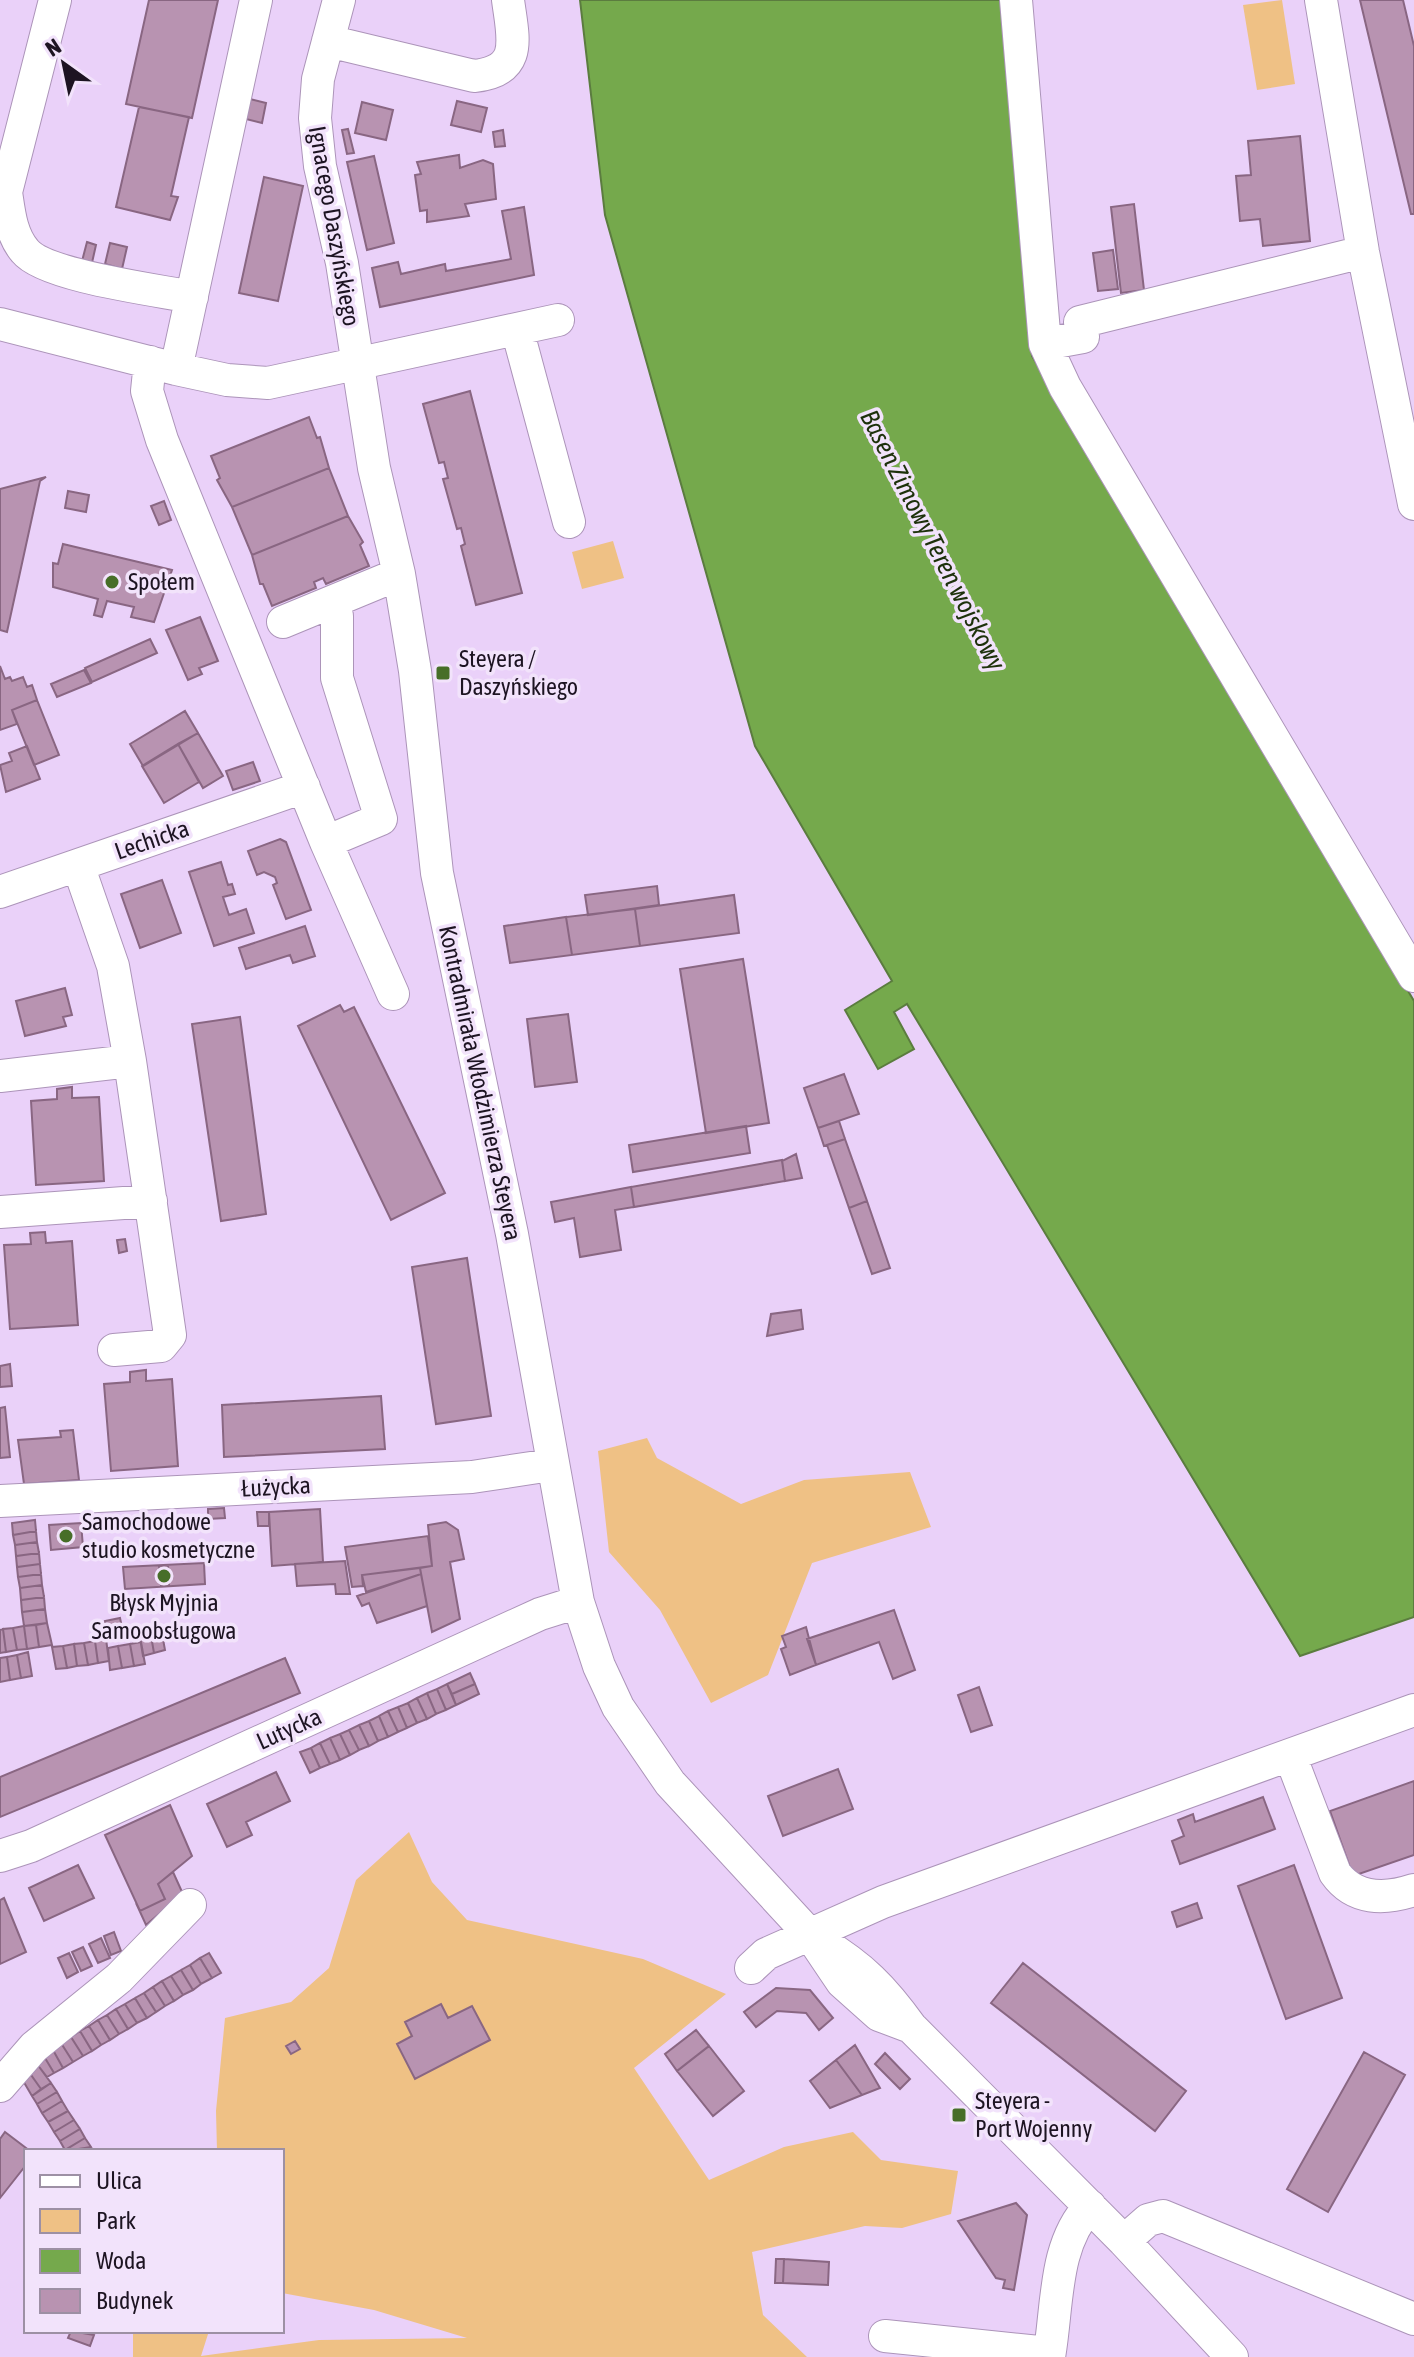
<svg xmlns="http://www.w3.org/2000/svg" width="1414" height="2357" viewBox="0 0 1414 2357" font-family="'Asap Condensed',sans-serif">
<rect width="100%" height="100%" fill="#ead1f9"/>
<path fill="#efc185" d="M1282,0L1295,84L1257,90L1243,5Z
M613,541L624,578L582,589L572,552Z
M647,1438L657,1458L741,1504L804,1480L910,1472L931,1527L812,1563L768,1675L711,1703L660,1610L609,1552L598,1451Z
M409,1832L432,1882L467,1920L643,1959L726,1994L634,2068L709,2180L784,2147L853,2132L881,2160L958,2171L951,2214L902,2228L865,2226L752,2252L763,2315L807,2357H133V2331H209L201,2356L319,2340L467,2338L374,2310L282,2293V2151H217L216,2111L225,2018L291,2002L329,1968L356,1880Z"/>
<path fill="#75a94c" stroke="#5b7c3f" stroke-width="2" d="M580,0H1004L1032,356L1414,1001V1617L1300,1656L907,1004L894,1012L914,1049L878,1069L845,1010L892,981L755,746L605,215Z"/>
<path fill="#b893b1" stroke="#896682" stroke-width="2" d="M149,0H218L192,118L126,104Z
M1360,0H1403L1414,46V214H1411Z
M246,98L266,103L262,123L242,118Z
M457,101L487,108L481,132L451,125Z
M362,102L393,110L386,140L355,133Z
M139,107L189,117L171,196L178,197L170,220L116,207Z
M348,129L354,153L347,154L342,130Z
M503,130L505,146L495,147L493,132Z
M1300,136L1310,241L1263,246L1260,219L1240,221L1236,176L1251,175L1248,141Z
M459,155L460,168L483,160L493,164L496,199L465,204L469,216L427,222V210L420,211L415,175L421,174L417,162Z
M374,156L394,243L367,250L347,162Z
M264,177L303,186L278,301L239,293Z
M1134,204L1144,290L1121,293L1111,207Z
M524,207L534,275L380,307L372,268L398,262L401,274L445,264L446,271L511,259L502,211Z
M87,242L96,245L91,267L81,265Z
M110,243L127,247L122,269L105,264Z
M1113,250L1118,289L1098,291L1093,253Z
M470,391L522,593L476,605L461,546L465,544L461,528L457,529L443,479L448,478L444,462L439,463L423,404Z
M309,417L317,438L320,437L329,468L232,507L217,480L220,478L211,456Z
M329,468L348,516L252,555L232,507Z
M46,477L40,481L7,632L0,630V489Z
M68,491L89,495L86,512L65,508Z
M164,501L171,520L159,525L151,506Z
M348,516L363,542L360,545L369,566L326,584L323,578L314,582L316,588L272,606L263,584H260L252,555Z
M63,544L172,570L154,622L131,617L134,607L107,601L102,617L94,615L98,599L53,587V563L58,564Z
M200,617L218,661L199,668L202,674L188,680L166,630Z
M150,639L157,653L92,682L85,668Z
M0,666L5,679L10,677L12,681L23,677L27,687L32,685L37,700L12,710L17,724L0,730Z
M84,670L91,683L57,697L51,684Z
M37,700L59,755L34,765L12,710Z
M185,711L198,733L143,766L130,744Z
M198,733L223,776L203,788L178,744Z
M178,744L199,782L164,803L142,766Z
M27,746L40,779L6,792L0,765L12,761L9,753Z
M253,762L260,781L233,790L226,771Z
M280,839L286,842L311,910L286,919L273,885L277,883L275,877L264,872L257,875L248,851Z
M221,862L228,885L232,884L235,894L223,897L229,915L246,909L254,933L214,946L189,872Z
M162,880L181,933L140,948L121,894Z
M657,886L659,905L588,915L585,895Z
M734,895L739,933L640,946L635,909Z
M635,909L640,946L572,955L566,917Z
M566,917L572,955L510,963L504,926Z
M305,926L315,956L293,963L290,955L246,969L239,948Z
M743,959L769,1123L706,1133L680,969Z
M65,988L72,1015L63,1017L66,1026L25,1036L16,1001Z
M340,1005L344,1012L354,1007L445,1193L391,1220L298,1026Z
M568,1014L577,1082L535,1087L527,1019Z
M240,1017L266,1214L221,1221L192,1024Z
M844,1074L859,1114L818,1128L804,1088Z
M72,1087V1098L99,1097L104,1181L36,1185L31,1101L57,1099V1089Z
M839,1121L845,1139L824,1146L818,1128Z
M746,1126L750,1153L633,1172L629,1145Z
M845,1139L867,1201L849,1208L827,1145Z
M796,1154L802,1178L785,1181L782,1161Z
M782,1160L785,1181L634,1207L631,1187Z
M631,1187L634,1207L615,1210L621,1250L580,1257L574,1218L555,1222L551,1202Z
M867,1201L890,1268L872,1274L849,1208Z
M45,1232L46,1243L72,1241L78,1325L10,1329L4,1245L31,1244L30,1233Z
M125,1239L127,1251L119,1253L117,1240Z
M467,1258L491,1416L436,1424L412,1267Z
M801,1310L803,1329L767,1336L771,1314Z
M10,1364L12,1386L0,1387V1366Z
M146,1370V1381L172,1379L178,1466L111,1471L104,1384L130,1382V1372Z
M381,1396L385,1449L224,1457L222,1405Z
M5,1407L10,1457L0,1458V1408Z
M73,1430L79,1480L24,1484L18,1440L61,1437L60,1431Z
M224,1508L225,1518L208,1519V1509Z
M320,1509L323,1562L272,1566L269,1512Z
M257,1512H269V1526H258Z
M35,1520L36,1531L13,1535L12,1523Z
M446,1522L458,1530L464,1559L450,1562L460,1619L432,1632L420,1568L432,1566L428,1525Z
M81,1523L83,1547L51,1550L49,1525Z
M36,1531L37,1542L15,1545L13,1535Z
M428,1536L432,1566L362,1575L363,1586L352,1587L345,1547Z
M37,1542L39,1553L16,1556L15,1545Z
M39,1553L40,1564L17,1567L16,1556Z
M345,1561L350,1594H336L335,1584L297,1586L295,1564Z
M204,1563L205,1584L125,1589L123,1567Z
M40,1564L41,1574L18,1577L17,1567Z
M168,1565L169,1586H161L159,1566Z
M420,1568L421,1574L366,1592L362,1575Z
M41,1574L42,1585L20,1588L18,1577Z
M421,1574L427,1606L377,1623L369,1603L362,1606L357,1596Z
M42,1585L44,1597L21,1600L20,1588Z
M44,1597L45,1609L22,1612L21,1600Z
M45,1609L47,1623L24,1626L22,1612Z
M894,1610L915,1670L893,1679L879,1642L816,1665L807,1639Z
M120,1618L123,1632L108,1635L105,1621Z
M47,1623L52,1645L39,1647L36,1625Z
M36,1625L39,1647L27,1649L24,1626Z
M24,1626L27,1649L17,1650L13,1628Z
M806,1627L816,1665L790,1675L781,1649L786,1647L782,1636Z
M13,1628L17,1650L6,1652L3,1629Z
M161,1628L165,1650L154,1653L150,1630Z
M3,1629L6,1652L0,1653V1630Z
M150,1630L154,1653L143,1656L139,1632Z
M106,1639L109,1661L98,1663L95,1641Z
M95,1641L98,1663L88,1665L84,1643Z
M141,1642L145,1664L134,1666L130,1644Z
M84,1643L88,1665L77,1666L74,1644Z
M74,1644L77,1666L67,1668L63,1646Z
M130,1644L134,1666L122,1668L118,1646Z
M63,1646L67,1668L56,1669L52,1647Z
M118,1646L122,1668L110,1670L108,1648Z
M28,1652L32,1676L21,1678L17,1655Z
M17,1655L21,1678L10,1680L7,1657Z
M7,1657L10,1680L0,1682V1658Z
M285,1658L300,1693L0,1817V1777Z
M470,1673L475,1684L452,1694L447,1684Z
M447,1684L456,1705L446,1710L437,1689Z
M475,1684L479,1694L456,1705L452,1694Z
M979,1687L992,1725L971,1732L958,1695Z
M437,1689L446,1710L436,1714L427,1693Z
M427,1693L436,1714L427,1719L417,1698Z
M417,1698L427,1719L417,1723L408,1703Z
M408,1703L417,1723L407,1728L398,1707Z
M398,1707L407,1728L398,1732L388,1711Z
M388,1711L398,1732L388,1737L379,1716Z
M379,1716L388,1737L378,1741L369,1721Z
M369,1721L378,1741L369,1746L359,1725Z
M359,1725L369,1746L359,1750L349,1730Z
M349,1730L359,1750L350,1755L340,1734Z
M340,1734L350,1755L340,1760L330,1738Z
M330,1738L340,1760L330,1764L320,1743Z
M320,1743L330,1764L320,1768L311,1748Z
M311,1748L320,1768L310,1773L300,1752Z
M838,1769L853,1809L783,1836L768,1796Z
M276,1772L290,1801L246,1822L252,1835L227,1847L207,1804Z
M1414,1781V1855L1353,1876L1330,1811Z
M1263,1797L1275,1829L1180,1864L1172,1841L1184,1836L1178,1820L1193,1814L1195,1822Z
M170,1805L192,1856L158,1884L165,1899L140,1911L105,1835Z
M78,1865L94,1898L44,1921L29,1888Z
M1294,1865L1342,1998L1286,2019L1238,1886Z
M173,1872L183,1894L146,1925L136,1903L140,1911L165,1899L158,1884Z
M4,1898L26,1952L0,1964V1900Z
M1197,1903L1202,1918L1177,1927L1172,1912Z
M114,1932L121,1951L111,1955L104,1936Z
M101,1938L110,1958L98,1963L89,1944Z
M83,1947L92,1966L81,1971L72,1952Z
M69,1953L78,1972L67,1978L58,1958Z
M209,1953L221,1973L212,1978L200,1958Z
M200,1958L212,1978L201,1984L190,1965Z
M1023,1963L1186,2091L1155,2131L991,2003Z
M190,1965L201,1984L193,1990L181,1970Z
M181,1970L193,1990L183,1995L171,1976Z
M171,1976L183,1995L174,2001L162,1981Z
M162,1981L174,2001L165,2006L153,1987Z
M153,1987L165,2006L156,2012L144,1993Z
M776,1988L810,1990L833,2018L819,2030L806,2013L777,2011L756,2027L744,2012Z
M144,1993L156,2012L147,2018L135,1998Z
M135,1998L147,2018L137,2023L125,2004Z
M125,2004L137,2023L128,2029L116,2009Z
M441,2004L448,2018L472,2006L490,2040L415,2079L397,2044L412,2036L405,2022Z
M116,2009L128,2029L119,2034L107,2015Z
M107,2015L119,2034L110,2040L98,2020Z
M98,2020L110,2040L101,2045L89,2026Z
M89,2026L101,2045L92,2051L80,2031Z
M696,2030L709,2046L677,2071L665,2054Z
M80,2031L92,2051L83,2056L71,2037Z
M71,2037L83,2056L73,2062L61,2043Z
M295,2041L300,2049L291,2054L286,2046Z
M61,2043L73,2062L63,2068L53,2050Z
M855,2045L880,2088L862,2095L836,2060Z
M709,2046L744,2091L713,2116L677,2071Z
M53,2050L63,2068L54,2073L45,2058Z
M1364,2052L1405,2075L1328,2212L1287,2189Z
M885,2053L910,2079L900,2089L875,2064Z
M45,2058L54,2073L47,2077L37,2064Z
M836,2060L862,2095L830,2108L810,2081Z
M37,2064L51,2083L41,2089L29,2072Z
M29,2072L41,2089L32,2096L22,2079Z
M51,2083L57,2092L37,2104L32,2096Z
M57,2092L62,2101L42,2113L37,2104Z
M62,2101L68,2111L48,2122L42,2113Z
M68,2111L74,2120L54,2132L48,2122Z
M74,2120L80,2129L60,2141L54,2132Z
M80,2129L85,2138L65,2150L60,2141Z
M5,2132L30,2151H26V2165L0,2198V2139Z
M85,2138L91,2147L66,2151L65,2150Z
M1016,2203L1027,2215L1014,2290L1003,2288L1005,2280L996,2278L958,2221Z
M776,2259H784L783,2283H775Z
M784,2259L829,2262L828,2285L783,2283Z
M71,2331L94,2335L90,2346L68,2338Z"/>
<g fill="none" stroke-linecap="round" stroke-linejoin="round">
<g stroke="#ac94b9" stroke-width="34">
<path id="minor" d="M55,0L6,192C9,212 11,235 25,251C45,276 157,290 192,297
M339,0L318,79L315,118L320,166L342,263L374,468L399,574L415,671L437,873L512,1234L578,1602L599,1666L618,1707L670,1783L811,1936L842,1982L879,2015L911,2027
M1016,0L1045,344L1065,387L1414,976
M1321,0L1363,252L1414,504
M328,41L474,76C524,71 513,38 508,0
M0,324L176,369L227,380L268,383L558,320
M517,329L569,522
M1045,344L1083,337L1080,322L1363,252
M150,362L147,391L162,440L326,842L393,994
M176,369L256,0
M283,622L399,574
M326,842L381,819L337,678V616L327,605
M78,865L113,966L130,1061
M0,892L304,787
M0,1076L130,1061L170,1335L161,1346L114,1350
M0,1212L151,1201
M0,1501L472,1477L551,1465
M1290,1755L1335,1873C1354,1900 1384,1900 1414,1890
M0,1856L31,1846L540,1614L578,1602
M821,1942C862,1967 883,1988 911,2027L1124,2241L1232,2357
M751,1968L766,1954L883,1902L1414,1710
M0,2086L34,2047L119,1978L190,1905
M1124,2241L1148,2220L1163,2216L1414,2319
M885,2336L1049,2353
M1049,2357C1058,2306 1053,2245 1090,2206"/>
</g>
<use href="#minor" stroke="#fff" stroke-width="32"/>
</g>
<g fill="#476e28" stroke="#f2e3fb" stroke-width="3">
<circle cx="112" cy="582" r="8"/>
<rect x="435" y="665" width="16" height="16" rx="4"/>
<circle cx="66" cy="1536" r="8"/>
<circle cx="164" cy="1576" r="8"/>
<rect x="951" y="2107" width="16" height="16" rx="4"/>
</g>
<g text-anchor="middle" stroke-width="7" stroke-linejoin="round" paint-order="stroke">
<g font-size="24" fill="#1d1422" stroke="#f2e3fb">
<text transform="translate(334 226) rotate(80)" y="8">Ignacego Daszyńskiego</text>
<text transform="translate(152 840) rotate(-19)" y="8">Lechicka</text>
<text transform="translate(480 1083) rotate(78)" y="8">Kontradmirała Włodzimierza Steyera</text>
<text transform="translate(276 1487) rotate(-3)" y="8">Łużycka</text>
<text transform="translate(289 1729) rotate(-24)" y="8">Lutycka</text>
</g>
<g font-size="24" fill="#1d1422" stroke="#f2e3fb" text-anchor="start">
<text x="128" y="590">Społem</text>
<text x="459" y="667">Steyera /<tspan x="459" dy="28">Daszyńskiego</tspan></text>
<text x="82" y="1530">Samochodowe<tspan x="82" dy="28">studio kosmetyczne</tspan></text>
<text x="164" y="1611" text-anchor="middle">Błysk Myjnia<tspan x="164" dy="28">Samoobsługowa</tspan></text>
<text x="975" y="2109">Steyera -<tspan x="975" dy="28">Port Wojenny</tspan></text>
</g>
<g font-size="26" font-style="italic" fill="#1d310b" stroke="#f2e3fb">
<text transform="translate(933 540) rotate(63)" y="9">Basen Zimowy Teren wojskowy</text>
</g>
</g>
<rect x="24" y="2149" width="260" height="184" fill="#f2e3fb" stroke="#9d90a4" stroke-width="2"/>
<rect x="40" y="2175" width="40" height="12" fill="#ffffff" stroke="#9d90a4" stroke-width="2"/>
<text x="96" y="2189" font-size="24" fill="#1d1422">Ulica</text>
<rect x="40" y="2209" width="40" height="24" fill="#efc185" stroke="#9d90a4" stroke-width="2"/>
<text x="96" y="2229" font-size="24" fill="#1d1422">Park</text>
<rect x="40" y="2249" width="40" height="24" fill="#75a94c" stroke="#9d90a4" stroke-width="2"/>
<text x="96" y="2269" font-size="24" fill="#1d1422">Woda</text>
<rect x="40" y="2289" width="40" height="24" fill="#b893b1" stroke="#9d90a4" stroke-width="2"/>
<text x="96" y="2309" font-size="24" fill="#1d1422">Budynek</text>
<g transform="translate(64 64) rotate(327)" stroke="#f2e3fb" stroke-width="6" paint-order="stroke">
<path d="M0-6L14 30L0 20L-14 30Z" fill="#1d1422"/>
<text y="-12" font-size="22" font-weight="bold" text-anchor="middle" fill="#1d1422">N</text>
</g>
</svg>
